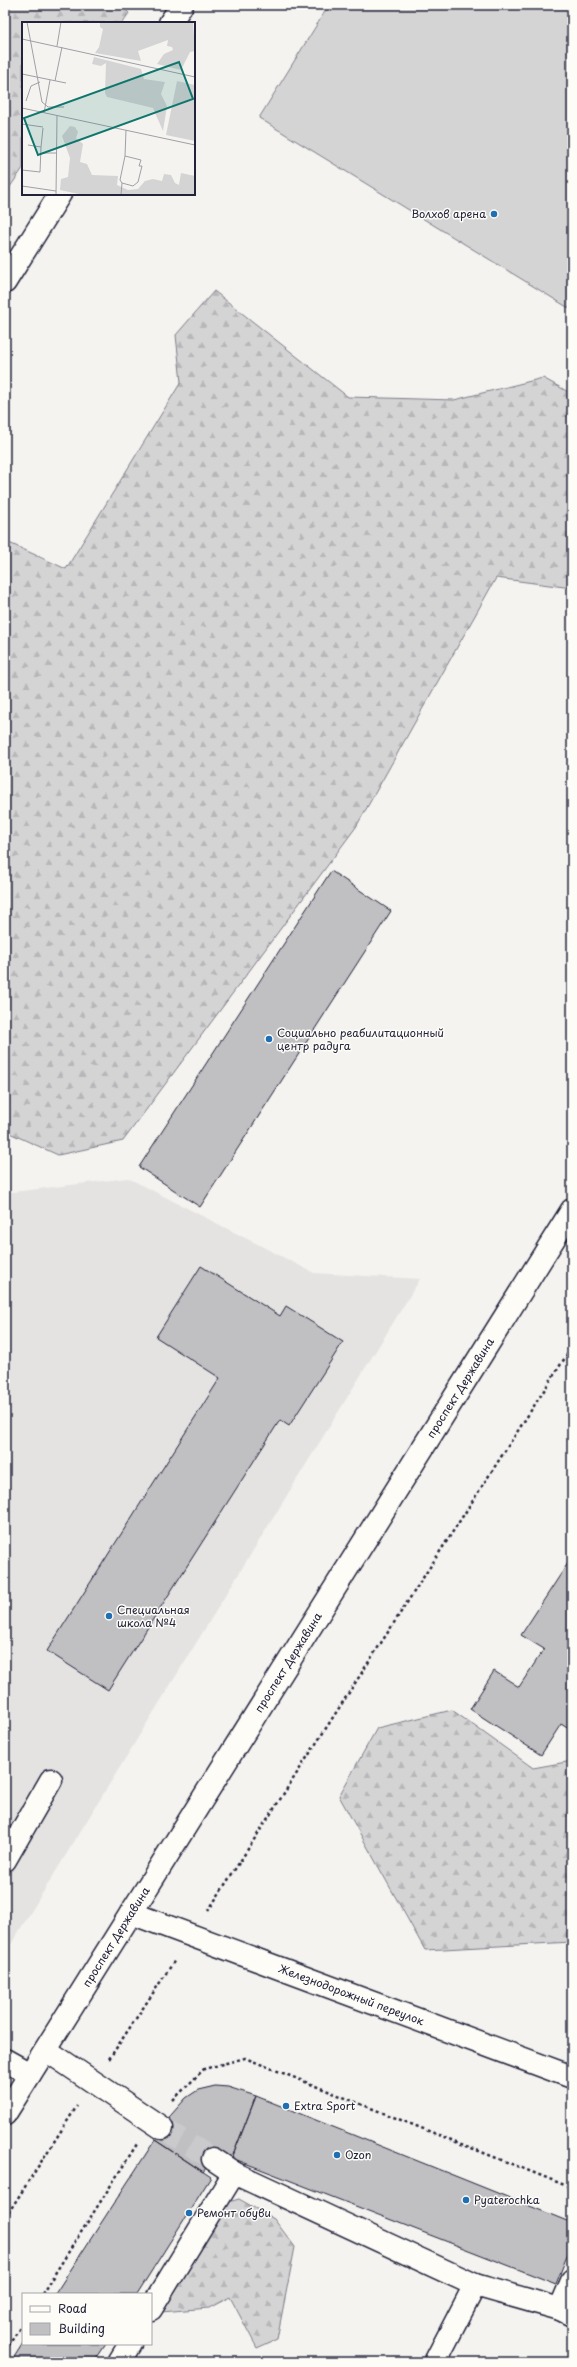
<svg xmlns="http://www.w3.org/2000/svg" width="577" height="2367" viewBox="0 0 577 2367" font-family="'Playpen Sans',sans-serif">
<defs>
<pattern id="forest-firs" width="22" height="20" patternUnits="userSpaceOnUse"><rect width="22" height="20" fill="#d5d4d5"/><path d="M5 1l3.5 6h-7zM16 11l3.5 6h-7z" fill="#b7b6b8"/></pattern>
</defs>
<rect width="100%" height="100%" fill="#f4f3ef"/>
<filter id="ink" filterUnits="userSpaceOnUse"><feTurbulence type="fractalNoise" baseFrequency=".025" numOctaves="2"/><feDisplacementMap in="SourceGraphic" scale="8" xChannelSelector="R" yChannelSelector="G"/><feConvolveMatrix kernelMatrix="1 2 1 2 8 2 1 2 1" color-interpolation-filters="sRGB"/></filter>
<g filter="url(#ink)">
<path fill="#e4e3e2" d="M128,1178L314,1273L420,1279L5,1954V1193Z"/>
<path fill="url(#forest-firs)" stroke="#7c7b88" d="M5,5H121L129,13L122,23H23V168L5,194Z
M214,291L348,397L454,400L543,378L572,394V588L496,578L356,827L123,1141L58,1155L5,1131V541L66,569L181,382L176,335Z
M452,1710L533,1768L572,1761V1942L425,1950L339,1796L377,1728Z
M239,2199L274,2219L295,2247L277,2339L257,2348L230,2297L209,2308L161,2312L222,2204Z"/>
<path fill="#d5d4d5" stroke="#7c7b88" d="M329,5H572V310L259,118Z"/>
<path fill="#c0bfc2" stroke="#22223b" d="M331,871L391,911L200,1207L139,1167Z
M201,1266L280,1316L286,1306L343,1342L289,1426L280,1420L108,1690L47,1651L220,1378L156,1337Z
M572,1557V1731L561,1724L541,1755L470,1709L494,1671L519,1687L544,1649L521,1635Z
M215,2086L228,2087L256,2096L232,2158L217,2153L203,2172L155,2140L171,2115L186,2098L198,2090Z
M256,2096L572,2223V2243L556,2284L232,2158Z
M155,2140L211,2177L137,2294H55Z
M23,2343V2344H106L94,2362H11Z
M491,2357L500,2362H488Z"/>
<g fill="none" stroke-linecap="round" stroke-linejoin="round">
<path stroke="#cac9cb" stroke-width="22" stroke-dasharray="22 11" stroke-linecap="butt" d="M162,2128L213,2159"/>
<g stroke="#22223b" stroke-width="25">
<g id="minor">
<path d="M170,23L182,5"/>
<path d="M5,282L60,194"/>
<path d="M5,1860L51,1780"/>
<path id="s1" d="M131,1913L572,2077"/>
<path d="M46,2050L162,2128"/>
<path d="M5,2060L30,2074"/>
<path d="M234,2173L475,2285"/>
<path d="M151,2309L234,2173L213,2159"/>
<path d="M560,2309L572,2281"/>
<path d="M119,2362L130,2344"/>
<path d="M435,2362L475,2285L560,2309L572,2315"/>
</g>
</g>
<g stroke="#22223b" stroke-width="25">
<g id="major">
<path id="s2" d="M5,2114L572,1210"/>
</g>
</g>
<path stroke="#22223b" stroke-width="2.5" stroke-dasharray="3 3" stroke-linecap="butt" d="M208,1911L572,1347
M109,2059L175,1960
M173,2100L204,2069L245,2058L572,2188
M5,2218L77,2106
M42,2294L137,2144
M5,2351L23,2323"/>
<use href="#minor" stroke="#fdfcf7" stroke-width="22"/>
<use href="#major" stroke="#fdfcf7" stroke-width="22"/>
</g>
</g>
<g fill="#1f6fb2" stroke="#fdfcf7" stroke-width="1.5">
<circle cx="494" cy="214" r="4"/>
<circle cx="269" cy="1039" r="4"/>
<circle cx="109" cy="1616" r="4"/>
<circle cx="286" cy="2106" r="4"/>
<circle cx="337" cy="2155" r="4"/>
<circle cx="466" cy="2200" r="4"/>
<circle cx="189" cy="2213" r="4"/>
</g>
<g text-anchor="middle" stroke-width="3" stroke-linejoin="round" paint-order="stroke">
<g font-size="11" fill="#22223b" stroke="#fdfcf7" text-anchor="start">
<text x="486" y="218" text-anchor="end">Волхов арена</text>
<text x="277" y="1037">Социально реабилитационный<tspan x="277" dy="13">центр радуга</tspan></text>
<text x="117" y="1614">Специальная<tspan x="117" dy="13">школа №4</tspan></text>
<text x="294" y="2110">Extra Sport</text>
<text x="345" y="2159">Ozon</text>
<text x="474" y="2204">Pyaterochka</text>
<text x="197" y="2217">Ремонт обуви</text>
</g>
<g font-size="11" fill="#22223b" stroke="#fdfcf7">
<text dy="4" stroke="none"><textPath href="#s2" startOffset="857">проспект Державина</textPath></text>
<text dy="4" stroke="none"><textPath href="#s2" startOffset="533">проспект Державина</textPath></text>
<text dy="4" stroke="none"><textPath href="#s2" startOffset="209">проспект Державина</textPath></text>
<text dy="4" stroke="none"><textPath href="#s1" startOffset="235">Железнодорожный переулок</textPath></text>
</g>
</g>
<g transform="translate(22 22)">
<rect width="173" height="173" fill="#f4f3ef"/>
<path d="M78,0H171L173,29L168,30L159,48L135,42L142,32L151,28L150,25L145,24L146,18L116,29L119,39L73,31L77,25L81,7L78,5ZM72,35L119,47L122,57L143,60L139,72L145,84L141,109L131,86L85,75L83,71L84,41L79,44L70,42ZM48,104L53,105L56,110L54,116L61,122L58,140L65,142L70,153L96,154L95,163L106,168L116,167L123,159L131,157L140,159L142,152L149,153L153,161L157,163L159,151L173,154V173H61L38,168L39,157L46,155L48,136L40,114Z" fill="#d5d4d5"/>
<path d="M155,59L173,63V119L144,113Z" fill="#d5d4d5"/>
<path fill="none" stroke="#a09fa7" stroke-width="1" d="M5,0L20,80L26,85H42M0,17L173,55M35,24L39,0M0,52L44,61M33,59L40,25M4,79L9,64L18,60M0,86L173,123M22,91L28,58M0,102L21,105M19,125L21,106M20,131H35M103,134L98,158L100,161L111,164L116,160L120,144H117L119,138L103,134L104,108M0,148L18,150L19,125L6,123M0,164L34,169M34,173L35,94M99,173L100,161"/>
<path fill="#0f766e" fill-opacity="0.15" stroke="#0f766e" stroke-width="2" d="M157,40L171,77L16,133L2,96Z"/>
<rect width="173" height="173" fill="none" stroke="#22223b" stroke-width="2"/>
</g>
<rect width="577" height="2367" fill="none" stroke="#fdfcf7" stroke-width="20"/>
<rect x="10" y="10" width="557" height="2347" fill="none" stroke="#22223b" stroke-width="1.5" filter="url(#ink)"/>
<rect x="22" y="2293" width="130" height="52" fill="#fdfcf7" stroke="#a5a5ac"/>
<rect x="30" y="2306" width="20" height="6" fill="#fdfcf7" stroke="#a5a5ac"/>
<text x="58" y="2313" font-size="12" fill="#22223b">Road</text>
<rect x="30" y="2323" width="20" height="12" fill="#c0bfc2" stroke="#a5a5ac"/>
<text x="58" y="2333" font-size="12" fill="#22223b">Building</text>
</svg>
